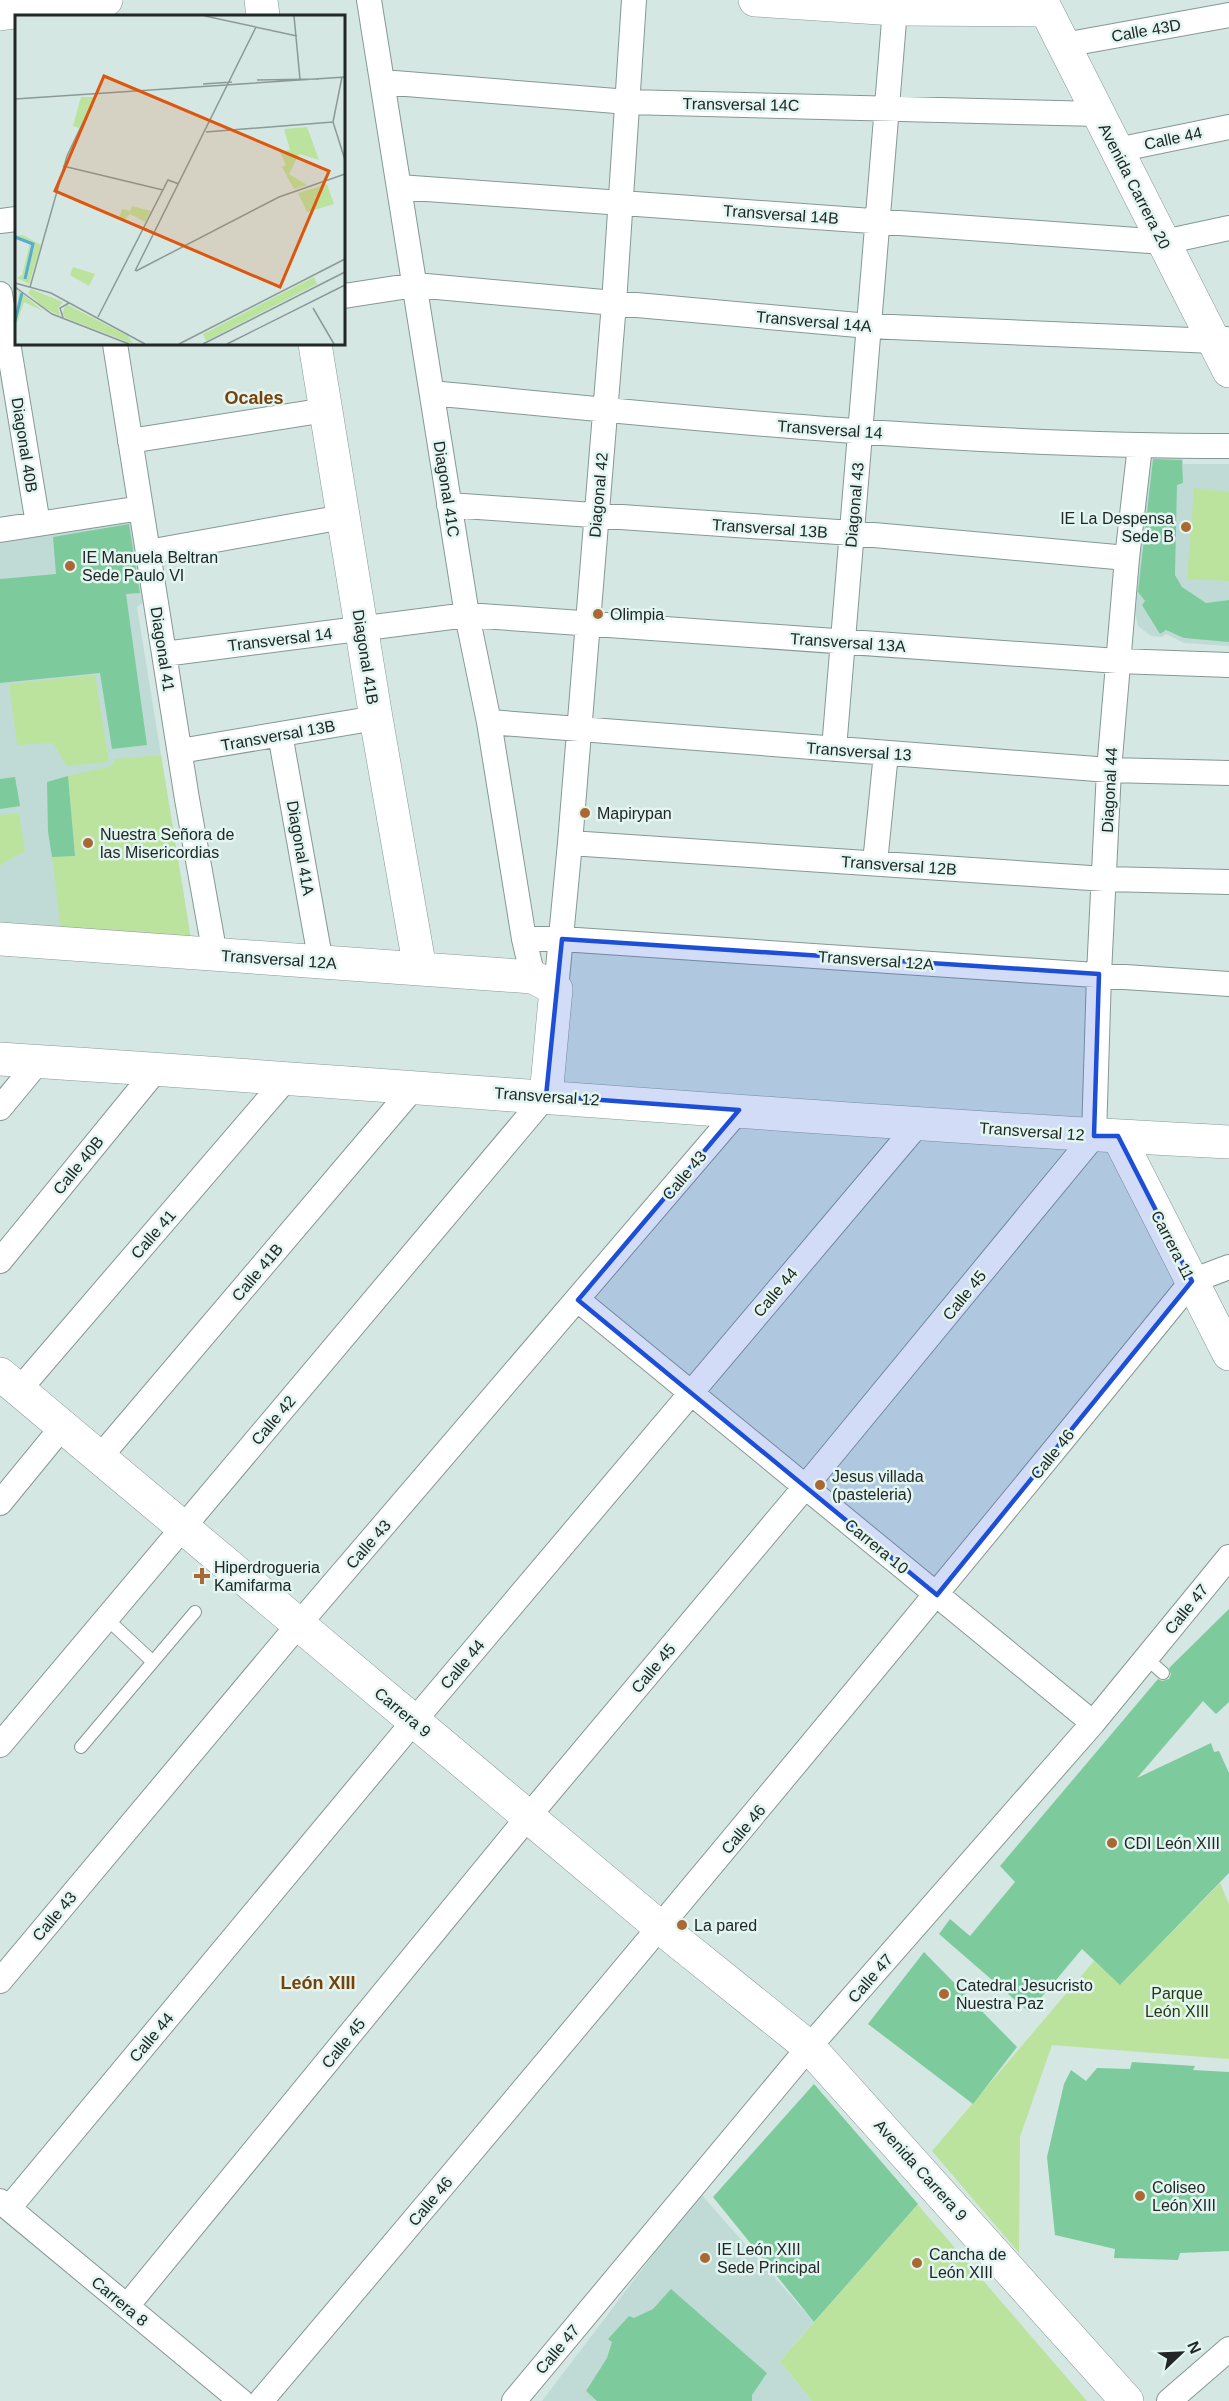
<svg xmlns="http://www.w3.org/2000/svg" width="1229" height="2401" viewBox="0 0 1229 2401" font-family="Helvetica,sans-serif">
<rect width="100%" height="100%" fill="#d4e7e3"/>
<path fill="#c0dbd6" d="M1148,457L1183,458V464H1229V646L1184,643L1166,634L1162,637L1151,636L1138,626L1135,612Z
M133,518L145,601L137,607L192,946L0,931V539Z
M700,2193L814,2322L780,2361L812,2401H542Z"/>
<path fill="#bce39e" d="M1194,488L1229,492V581L1187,579Z
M95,675L109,762L67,766L53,743L17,745L9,684Z
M161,755L191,939L61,931L52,857L75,855L68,776L111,766L115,759Z
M19,813L25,851L0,865V815Z
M1220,1883L1229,1904V2059L1052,2045L1020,2137L1019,2253L932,2151L1094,1961L1121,1984Z
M918,2204V2205L1087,2401H812L780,2361Z"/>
<path fill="#7dcb9d" d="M1153,459L1182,460L1183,483L1177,485L1175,575L1182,587L1206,603L1229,600V642L1184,638L1166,630L1160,634L1142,605L1145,601L1138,592Z
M129,524L140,593L126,594L147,745L112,749L100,673L0,683V579L56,574L53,537Z
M68,776L75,856L52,857L48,832L47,782Z
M15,777L20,806L0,809V779Z
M1229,1609V1702L1216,1714L1203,1701L1137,1778L1211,1743L1214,1752L1219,1751L1229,1773V1873L1120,1985L1082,1949L1029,2012L939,1934L950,1919L970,1936L1015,1882L1000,1866L1158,1679L1162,1681L1169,1679L1171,1674L1169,1668Z
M924,1952L1017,2047L973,2104L868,2024Z
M1132,2062L1195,2066L1193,2070L1229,2072V2251L1180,2253L1178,2260L1114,2258L1115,2249L1055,2235L1047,2157L1064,2084L1071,2070L1086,2081L1097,2068L1130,2069Z
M814,2084L918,2204L814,2322L713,2197Z
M671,2289L767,2373L752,2395V2401H597L586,2391L607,2358L612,2342L608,2339L629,2316L634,2318L653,2309Z"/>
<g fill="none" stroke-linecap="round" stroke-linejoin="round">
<g stroke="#869894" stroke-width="14">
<path id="lane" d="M106,1618L152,1661
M1146,1658L1163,1673
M81,1747L195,1612"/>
</g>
<g stroke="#869894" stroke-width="26">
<path id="street" d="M369,0L467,615L489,722L524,939L533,977
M1064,45L1229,15
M382,82L628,102L1099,114
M1117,150L1229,127
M399,187L1164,242L1229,228
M0,221L16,219
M0,294L38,524
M344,296L415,285L869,326L1214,341L1226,339
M115,344L187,799L215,955
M432,393C697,419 962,446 1229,446
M130,441L326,410
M449,505L852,533L1127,558
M0,530L141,508
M148,552L343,517
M164,654L467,615L1118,661L1229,665
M489,722L1109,770L1229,773
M280,734L321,963
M834,749L895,9
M180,751L376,718
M570,843L1105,879L1229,882
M875,863L886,753
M524,939H562L1229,984
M556,989L570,843L614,303L634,0
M0,1108L38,1062
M0,1261L156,1070
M578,1300L1093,1723
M19,1390L287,1078
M100,1457L415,1086
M0,1503L63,1426
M0,1745L546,1096
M0,1981L299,1624L739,1110
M0,2201L241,2401
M9,2208L414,1721L919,1123
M127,2306L528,1817L805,1487L1094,1136L1099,974L1109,770L1127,558L1140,446
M261,2401C575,2030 886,1658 1192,1281L1229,1267
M514,2401L809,2047L1093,1723L1229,1557
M1169,2401L1229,2349"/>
</g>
<g stroke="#869894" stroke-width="34">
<path id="secondary" d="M261,0L263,16
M755,0L895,9L1046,10
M1041,0L1229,371
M0,14L106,0
M315,344L376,718L420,969
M0,939L533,977L556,989L546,1096
M0,1059C410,1085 819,1121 1229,1142
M1118,1136L1229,1354
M0,1374L661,1928L809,2047L1127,2401"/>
</g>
<use href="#lane" stroke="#fff" stroke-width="12"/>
<use href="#street" stroke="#fff" stroke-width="24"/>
<use href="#secondary" stroke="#fff" stroke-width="33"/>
</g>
<path fill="#1d4ed8" fill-opacity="0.2" stroke="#1d4ed8" stroke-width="4.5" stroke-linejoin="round" d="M562,939L1099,974L1094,1136H1118L1192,1281L937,1595L578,1300L739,1110L546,1096Z"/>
<g fill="#aa6933" stroke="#e2f5f1" stroke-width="2">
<circle cx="1186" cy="527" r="6"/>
<circle cx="70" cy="566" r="6"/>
<circle cx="598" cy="614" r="6"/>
<circle cx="585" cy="813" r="6"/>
<circle cx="88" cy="843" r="6"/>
<circle cx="820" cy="1485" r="6"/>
<path d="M199 1567h6v6h6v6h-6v6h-6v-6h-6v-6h6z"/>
<circle cx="1112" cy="1843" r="6"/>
<circle cx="682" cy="1925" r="6"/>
<circle cx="944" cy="1994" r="6"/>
<circle cx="1140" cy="2196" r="6"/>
<circle cx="705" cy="2258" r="6"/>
<circle cx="917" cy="2263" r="6"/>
</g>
<g text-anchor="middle" stroke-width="5" stroke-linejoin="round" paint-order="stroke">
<g font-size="16" fill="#202725" stroke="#e2f5f1">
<text transform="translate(1146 30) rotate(-10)" y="6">Calle 43D</text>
<text transform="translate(741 104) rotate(1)" y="6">Transversal 14C</text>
<text transform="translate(1173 138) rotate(-12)" y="6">Calle 44</text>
<text transform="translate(1135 186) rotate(63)" y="6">Avenida Carrera 20</text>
<text transform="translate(781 214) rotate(4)" y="6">Transversal 14B</text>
<text transform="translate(814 321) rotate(5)" y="6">Transversal 14A</text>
<text transform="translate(830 429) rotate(4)" y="6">Transversal 14</text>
<text transform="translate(25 445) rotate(81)" y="6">Diagonal 40B</text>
<text transform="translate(447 489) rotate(81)" y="6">Diagonal 41C</text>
<text transform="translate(598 495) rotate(-85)" y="6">Diagonal 42</text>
<text transform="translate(854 505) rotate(-85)" y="6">Diagonal 43</text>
<text transform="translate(770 528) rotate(4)" y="6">Transversal 13B</text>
<text transform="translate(280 639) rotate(-7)" y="6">Transversal 14</text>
<text transform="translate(848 642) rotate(4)" y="6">Transversal 13A</text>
<text transform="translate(163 649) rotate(81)" y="6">Diagonal 41</text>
<text transform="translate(366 657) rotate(81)" y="6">Diagonal 41B</text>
<text transform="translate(278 735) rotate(-10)" y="6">Transversal 13B</text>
<text transform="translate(859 751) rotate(4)" y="6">Transversal 13</text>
<text transform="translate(1109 790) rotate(-87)" y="6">Diagonal 44</text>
<text transform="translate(301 848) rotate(80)" y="6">Diagonal 41A</text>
<text transform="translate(899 865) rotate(4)" y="6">Transversal 12B</text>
<text transform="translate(279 959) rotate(4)" y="6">Transversal 12A</text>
<text transform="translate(876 960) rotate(4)" y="6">Transversal 12A</text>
<text transform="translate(547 1096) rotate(4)" y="6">Transversal 12</text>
<text transform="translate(1032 1131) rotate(4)" y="6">Transversal 12</text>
<text transform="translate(78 1165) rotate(-51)" y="6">Calle 40B</text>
<text transform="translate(684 1175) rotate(-50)" y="6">Calle 43</text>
<text transform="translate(153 1234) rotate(-49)" y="6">Calle 41</text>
<text transform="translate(1173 1245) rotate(63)" y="6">Carrera 11</text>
<text transform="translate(257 1272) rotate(-50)" y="6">Calle 41B</text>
<text transform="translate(775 1292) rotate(-50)" y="6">Calle 44</text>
<text transform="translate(964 1295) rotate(-51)" y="6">Calle 45</text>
<text transform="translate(273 1420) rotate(-50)" y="6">Calle 42</text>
<text transform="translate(1052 1454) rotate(-51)" y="6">Calle 46</text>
<text transform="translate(368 1544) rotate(-49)" y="6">Calle 43</text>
<text transform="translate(877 1546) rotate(39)" y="6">Carrera 10</text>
<text transform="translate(1186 1609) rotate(-51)" y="6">Calle 47</text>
<text transform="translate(462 1664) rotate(-50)" y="6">Calle 44</text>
<text transform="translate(653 1668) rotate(-50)" y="6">Calle 45</text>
<text transform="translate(403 1712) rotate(40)" y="6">Carrera 9</text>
<text transform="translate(743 1829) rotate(-50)" y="6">Calle 46</text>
<text transform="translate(54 1916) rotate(-50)" y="6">Calle 43</text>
<text transform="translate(870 1978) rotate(-49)" y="6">Calle 47</text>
<text transform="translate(151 2037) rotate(-50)" y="6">Calle 44</text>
<text transform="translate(343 2043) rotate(-51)" y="6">Calle 45</text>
<text transform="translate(921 2170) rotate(48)" y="6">Avenida Carrera 9</text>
<text transform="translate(430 2201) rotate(-50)" y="6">Calle 46</text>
<text transform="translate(120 2301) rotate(40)" y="6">Carrera 8</text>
<text transform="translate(557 2349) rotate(-50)" y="6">Calle 47</text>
</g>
<g font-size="16" fill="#202725" stroke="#e2f5f1" text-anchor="start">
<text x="1174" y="524" text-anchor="end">IE La Despensa<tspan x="1174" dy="18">Sede B</tspan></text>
<text x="82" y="563">IE Manuela Beltran<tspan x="82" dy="18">Sede Paulo VI</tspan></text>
<text x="610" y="620">Olimpia</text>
<text x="597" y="819">Mapirypan</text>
<text x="100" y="840">Nuestra Señora de<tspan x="100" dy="18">las Misericordias</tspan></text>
<text x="832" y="1482">Jesus villada<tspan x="832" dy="18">(pasteleria)</tspan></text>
<text x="214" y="1573">Hiperdrogueria<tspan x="214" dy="18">Kamifarma</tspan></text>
<text x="1124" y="1849">CDI León XIII</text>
<text x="694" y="1931">La pared</text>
<text x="956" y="1991">Catedral Jesucristo<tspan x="956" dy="18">Nuestra Paz</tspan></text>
<text x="1152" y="2193">Coliseo<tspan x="1152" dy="18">León XIII</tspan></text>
<text x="717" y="2255">IE León XIII<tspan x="717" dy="18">Sede Principal</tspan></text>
<text x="929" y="2260">Cancha de<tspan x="929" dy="18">León XIII</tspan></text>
</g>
<g font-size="16" fill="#233b0a" stroke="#e2f5f1">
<text x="1177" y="1999">Parque<tspan x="1177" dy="18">León XIII</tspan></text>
</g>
<g font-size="18" font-weight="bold" fill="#794107" stroke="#e2f5f1">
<text x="254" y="404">Ocales</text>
<text x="318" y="1989">León XIII</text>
</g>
</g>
<g transform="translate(15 15)">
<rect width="330" height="330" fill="#d4e7e3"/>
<path d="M66,82H80L64,113L58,111ZM292,112L304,145L284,139L274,159L292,170L279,174L267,152L271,150L265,137L275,135L269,114ZM312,169L319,189L292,197L283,178ZM117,191L136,196L130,207L115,199L110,204L104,203L107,194L115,196ZM8,220L26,230L14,269L2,263L7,260L15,228L0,221ZM58,252L80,259L74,271L55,260ZM299,262L302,269L191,326L188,319ZM16,274L48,287L43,293L45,301L28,292L13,278ZM4,276L28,296L9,287L0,314ZM51,289L113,321L118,329L51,303L47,299Z" fill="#bce39e"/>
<path fill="none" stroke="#56acd4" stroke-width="3" d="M0,222L18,229L10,264M0,306L7,278"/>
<path fill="none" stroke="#8c9a97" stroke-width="1.5" d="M190,1L282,21M279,1L285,64M327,62L318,107L330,145M242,65L304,64M188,69L217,67M0,84L330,62M191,117L318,107M48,151L148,175M120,256L241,12M121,256L264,182L330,159M0,268L36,278L130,329M0,272L37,299L114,329M15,272L52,141L82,78M298,293L319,329M83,302L153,165L164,169M48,303L45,293L54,288M164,329L330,244M188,329L330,257M212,329L330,270"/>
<path fill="#de560d" fill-opacity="0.15" stroke="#de560d" stroke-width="3" d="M89,61L314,156L265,272L40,176Z"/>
<rect width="330" height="330" fill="none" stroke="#202725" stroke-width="3"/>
</g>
<g transform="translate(1181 2353) rotate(67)" stroke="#e2f5f1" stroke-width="4.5" paint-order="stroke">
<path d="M0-4.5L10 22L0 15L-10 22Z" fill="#202725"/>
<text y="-9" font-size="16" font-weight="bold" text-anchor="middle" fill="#202725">N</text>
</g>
</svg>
